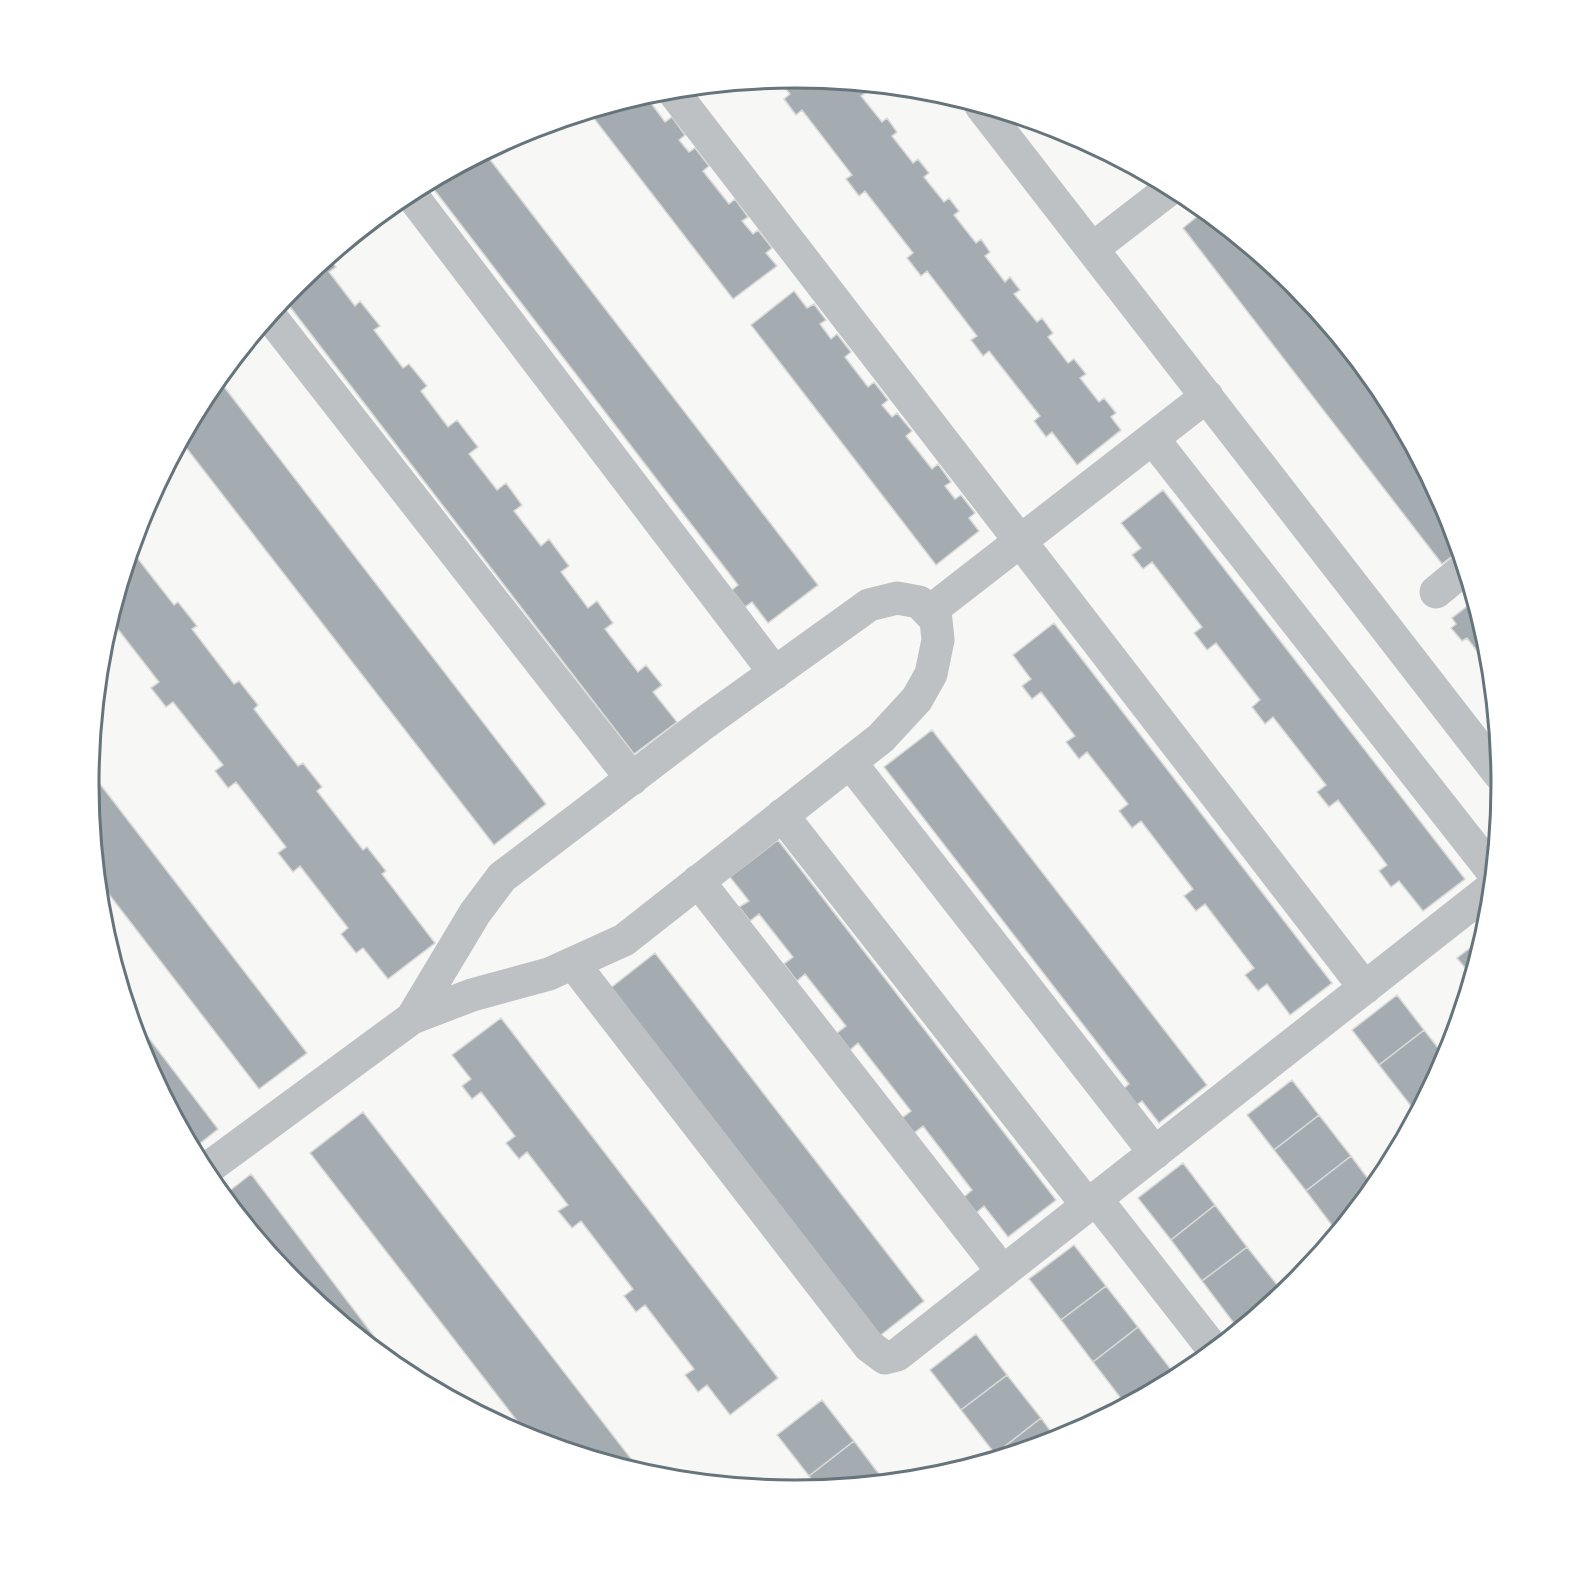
<svg xmlns="http://www.w3.org/2000/svg" width="1590" height="1569" viewBox="0 0 1590 1569" font-family="Quicksand,sans-serif">
<rect width="100%" height="100%" fill="#f7f7f5"/>
<path fill="#a5acb1" stroke="#d9d9d7" stroke-width="1.5" d="M795,78L861,84L867,92L861,96L882,122L887,118L897,132L892,136L913,163L918,159L929,173L924,177L944,202L949,198L959,211L954,215L976,243L981,239L990,252L985,256L1005,282L1010,277L1020,290L1014,294L1037,322L1042,318L1053,333L1048,337L1068,363L1074,359L1086,374L1080,378L1099,402L1104,398L1116,413L1111,417L1121,430L1077,465L1052,432L1046,437L1034,421L1040,416L989,351L983,356L971,340L977,336L927,271L921,276L907,258L913,253L865,191L859,196L846,179L852,175L802,110L796,115L784,99L790,94L778,80Z
M645,95L665,122L672,117L685,135L679,140L689,152L695,148L709,166L703,171L729,204L735,199L748,217L742,221L753,234L758,230L772,248L766,253L777,266L733,299L589,112Z
M485,153L818,585L768,623L752,602L745,607L732,590L738,585L429,183Z
M1204,211L1295,285L1383,392L1448,514L1459,551L1442,564L1183,228Z
M329,258L336,267L329,272L355,306L360,301L380,326L374,330L403,368L409,364L427,386L421,391L448,427L457,420L478,447L469,454L497,490L506,483L522,505L514,511L541,546L549,539L569,566L561,572L588,608L597,601L613,623L605,629L638,672L646,665L662,685L653,692L677,722L634,754L284,299L296,285Z
M794,291L807,308L814,304L826,320L820,324L831,339L837,334L851,352L845,357L868,387L874,382L888,400L882,405L892,417L897,413L912,431L906,436L932,469L938,464L951,482L945,486L955,499L961,495L975,513L969,518L979,531L936,565L751,325Z
M218,379L546,804L494,845L181,441L208,392Z
M1163,490L1465,879L1423,911L1399,881L1391,887L1379,871L1387,865L1338,800L1329,807L1317,792L1326,785L1273,717L1265,724L1252,707L1260,700L1216,643L1207,650L1194,633L1202,627L1152,562L1143,569L1132,555L1141,548L1121,523Z
M131,550L174,605L178,602L197,626L192,629L234,684L239,681L258,705L254,709L298,766L303,763L322,787L317,791L363,850L367,847L386,871L382,874L435,943L388,979L363,948L356,953L341,934L348,928L300,866L293,872L278,853L286,847L236,782L228,788L215,771L223,765L173,702L166,707L151,688L159,682L110,619Z
M1474,601L1488,647L1491,679L1481,666L1486,663L1467,638L1462,641L1451,628L1456,624L1452,618Z
M1054,623L1332,983L1290,1015L1267,984L1258,991L1245,975L1254,968L1205,904L1196,911L1184,896L1193,889L1141,821L1132,828L1119,811L1128,804L1087,752L1079,759L1066,742L1075,736L1041,692L1032,699L1022,686L1031,679L1013,655Z
M932,730L1207,1085L1159,1123L1142,1101L1135,1106L1122,1090L1129,1084L884,767Z
M90,771L307,1053L259,1089L98,880L89,784Z
M778,840L1056,1200L1008,1237L984,1206L976,1213L964,1197L972,1190L923,1126L914,1133L902,1118L911,1111L858,1043L850,1050L837,1033L846,1026L805,974L797,981L784,964L793,957L759,914L750,921L739,907L749,901L730,877Z
M1483,938L1472,976L1457,958Z
M655,953L924,1301L877,1338L608,990Z
M1397,995L1424,1030L1379,1065L1352,1030Z
M129,1012L218,1129L193,1149L142,1055Z
M501,1018L778,1378L730,1415L707,1385L698,1392L685,1375L694,1369L645,1305L636,1312L624,1296L633,1289L581,1221L572,1228L558,1211L568,1205L527,1152L519,1159L506,1143L515,1136L481,1092L472,1099L462,1086L471,1079L452,1055Z
M1424,1030L1446,1058L1427,1094L1411,1106L1379,1065Z
M1292,1080L1319,1115L1274,1150L1247,1115Z
M363,1112L642,1473L531,1439L310,1153Z
M1319,1115L1351,1156L1306,1191L1274,1150Z
M1351,1156L1374,1187L1337,1232L1306,1191Z
M1183,1163L1215,1205L1171,1240L1138,1198Z
M251,1174L398,1368L295,1284L223,1196Z
M1215,1205L1247,1247L1202,1281L1171,1240Z
M1074,1245L1106,1286L1061,1320L1029,1279Z
M1247,1247L1282,1291L1236,1326L1202,1281Z
M1106,1286L1138,1327L1093,1362L1061,1320Z
M1282,1291L1283,1293L1239,1329L1236,1326Z
M1138,1327L1173,1372L1140,1397L1126,1405L1093,1362Z
M976,1334L1007,1375L961,1410L930,1370Z
M1173,1372L1177,1378L1140,1397Z
M1007,1375L1041,1418L995,1454L961,1410Z
M822,1400L854,1441L809,1476L777,1435Z
M1041,1418L1057,1440L998,1458L995,1454Z
M854,1441L885,1482L818,1489L809,1476Z"/>
<g fill="none" stroke-linecap="round" stroke-linejoin="round">
<path stroke="#bdc1c4" stroke-width="33" d="M672,90L1365,988
M981,106L1500,775
M410,193L775,673
M1092,249L1171,188
M270,316L632,779
M1153,439L1493,872
M1436,592L1464,569
M929,612L1207,396
M850,762L1155,1153
M782,815L1088,1206
M698,881L1003,1272
M573,963L869,1346L885,1358L897,1355L1489,890L1492,885
M204,1171L412,1018L472,995L549,974L624,940L881,738L917,699L931,674L938,640L936,620L919,602L897,598L869,605L703,724L502,877L475,913L412,1018
M1096,1199L1214,1350"/>
</g>
<path d="M0 0H1590V1569H0ZM99 784a696 696 0 1 1 1392 0a696 696 0 1 1-1392 0Z" fill="#fff" fill-rule="evenodd"/>
<path fill="none" stroke="#66747c" stroke-width="3" d="M99 784a696 696 0 1 1 1392 0a696 696 0 1 1-1392 0Z"/>
</svg>
